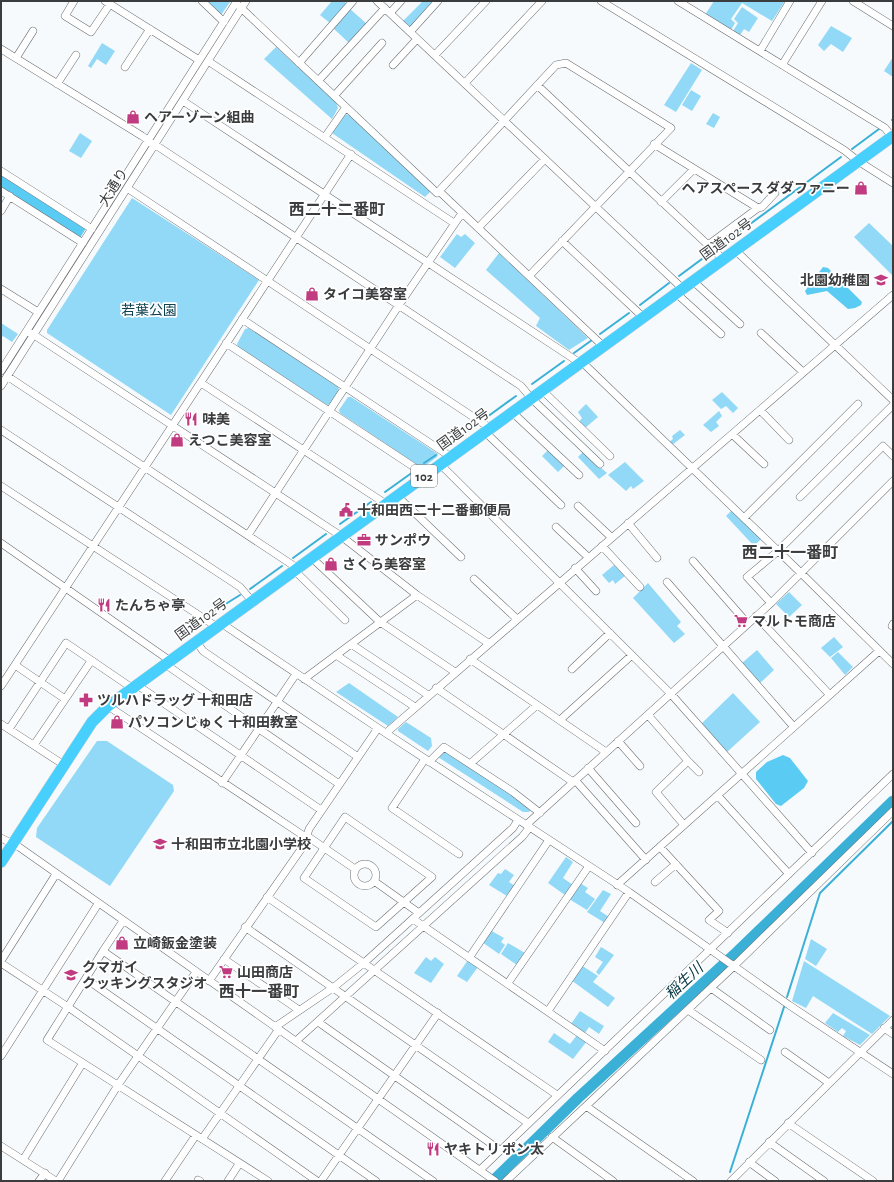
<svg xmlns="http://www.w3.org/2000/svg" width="894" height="1182" viewBox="0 0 894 1182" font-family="'Alegreya Sans','Noto Sans JP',sans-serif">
<rect width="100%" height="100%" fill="#f6fafc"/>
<path fill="#91d9f6" d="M207,1H229L230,2L221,15Z
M332,1H344L347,4L330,23L320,15Z
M423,1H435L411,27L403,21Z
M714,1H785L772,21L742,3L731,19L735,23L731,30L705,15Z
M742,7L758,18L749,32L744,29L740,35L733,31L738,23L734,19Z
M350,9L367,24L349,43L333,28Z
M831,26L852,38L843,52L831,44L824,51L818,45Z
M102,43L115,51L106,65L97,59L91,68L88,66Z
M276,47L336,102L338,108L332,119L264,59Z
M893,57V77L884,71Z
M691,63L702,70L676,112L664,105Z
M691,90L701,96L692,111L682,105Z
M713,113L720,117L714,128L706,124Z
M343,114L349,115L431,191L425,197L332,133Z
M80,133L92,141L81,158L69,151Z
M132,198L259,280L171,415L47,333V330Z
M869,223L893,246V276L854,237Z
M457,234L461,237L465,234L475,243L455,268L440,257Z
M499,253L588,338L569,350L536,326L540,318L486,270Z
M1,323L18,334L12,342L3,336L1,338Z
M249,328L338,387L339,390L330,404L327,405L238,347L237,344L245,329Z
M722,392L738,408L733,413L726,406L721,409L712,400Z
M348,397H351L438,454L437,457L422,468L340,413L339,410Z
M586,404L598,417L585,428L579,422L582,418L578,412Z
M719,411L722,416L716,422L719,426L711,432L703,425Z
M680,430L685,435L672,445L669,442L673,439L672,436Z
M549,449L565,465L558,472L542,456Z
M583,452L607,473L599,479L578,457Z
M625,462L644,481L633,489L631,486L626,491L608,475Z
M732,510L761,539L754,546L726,516Z
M614,565L625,576L615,584L613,580L609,583L602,575Z
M648,583L681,622L677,626L685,634L674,643L633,598Z
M789,592L802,605L789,617L776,604Z
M834,637L843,647L830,657L821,648Z
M757,650L774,670L760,683L742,663Z
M838,652L853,667L845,675L831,658Z
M349,683L398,717L388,726L336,692Z
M733,693L760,722L727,752L701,724Z
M406,722L431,738L432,746L428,751L398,731V729Z
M97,741H107L173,785L174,791L110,886L36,837L37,828Z
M445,751H448L531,809L529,812H523L438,757L440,754Z
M566,857L573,862L563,878L573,885L565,895L548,883Z
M505,869L514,875L509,882L515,886L507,896L489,885L498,873L501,874Z
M580,883L588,888L585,892L595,899L587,910L569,899Z
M603,890L611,894L600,911L609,917L605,923L587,912Z
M490,930L504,938L501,942L505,945L499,954L482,942Z
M811,939L827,949L816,966L805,959Z
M508,943L525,953L517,965L501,954Z
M601,947L614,955L599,975L596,972L603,962L595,957Z
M426,957L431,961L435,957L444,964L431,983L414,973Z
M468,960L478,967L467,982L457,976Z
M804,961L890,1016L872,1034L813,996L806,1008L792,1001Z
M581,965L598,976L593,982L615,998L608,1007L571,980Z
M580,1011L604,1026L599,1034L589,1027L585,1033L571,1024Z
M833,1013L870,1035L860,1045L843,1036L846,1031L842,1028L838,1032L825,1023Z
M554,1033L570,1044L577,1035L587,1041L573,1059L548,1042Z"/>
<path fill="#5acbf2" d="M1,174L86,228L80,238L1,188Z
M823,267L828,268L862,302L861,305L855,308L848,309L827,291L807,295L805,291Z
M783,755L790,758L808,781L804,788L781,806L776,804L756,779V772L767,762Z"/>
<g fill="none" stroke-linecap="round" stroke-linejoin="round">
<path stroke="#3bb0d6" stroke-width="2" d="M892,120L893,119
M852,149L879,129
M719,247L841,157
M679,276L710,253
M640,305L669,283
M600,334L629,313
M574,353L592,340
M532,384L564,361
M487,417L516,396
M446,447L475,426
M424,463L436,455
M385,492L413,472
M340,524L371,502
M293,558L326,534
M250,589L282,566
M208,615L240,595
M787,997L820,893L893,821
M730,1172L784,1007"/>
<path stroke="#3bb0d6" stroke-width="11" d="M493,1181L578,1098L737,952L893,801"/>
<g stroke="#6a6e70" stroke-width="8">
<path id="minor" d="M74,1L65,16L91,32L110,4
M105,1L199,60
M202,1L224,22
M377,1L682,288
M601,1L844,150L858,161L893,183
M678,1L885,128L892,137
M853,1L893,26
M239,6L437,193
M390,13L401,1
M410,32L438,1
M1,49L142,136L521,386L531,398L600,464
M760,51L790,1
M435,55L486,1
M16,58L33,31
M208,61L454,223
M299,63L353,1
M393,65L417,39
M782,65L822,1
M125,67L150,29
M318,81L385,8
M465,83L542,1
M57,84L76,55
M537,85L723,259
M334,96L382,43
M183,101L580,363
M325,137L346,107
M654,144L758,208
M1,171L92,229
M127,188L490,428
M1,191L83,243
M661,202L694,169
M1,211L10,196
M478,228L545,159
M562,241L643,317
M708,245L758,208L762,207L775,193
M735,250L893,400
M530,275L671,128L566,63L556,65L439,191L603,346
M693,281L740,324
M1,289L38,312
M676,293L721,334
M242,319L451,457
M28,331L341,536L417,595L488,643
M761,333L803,372
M226,343L426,475
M581,361L802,574L893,664
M1,371L237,1
M7,376L297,568
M201,383L386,504
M1,386L246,1
M542,390L610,456
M760,410L789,440
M512,412L579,475
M1,430L240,587L252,601
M485,432L561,505
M732,434L764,464
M440,464L671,694L812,853
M1,486L217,627
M397,496L461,557
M800,497L893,405
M578,506L611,537
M744,518L858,404
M628,523L657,558
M556,527L588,557
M248,535L399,305L462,213
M1,543L169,660
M602,546L640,587
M312,558L380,622L455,672
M693,561L748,624
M575,568L596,591
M294,570L345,620
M474,579L517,619
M667,582L793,726
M771,603L747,577L778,551L883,446L893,456
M756,616L829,694
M221,623L378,728L629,892L789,1005L893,1074
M892,626L893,624
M196,641L203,651L358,757
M351,644L428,695
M336,655L415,707
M470,659L606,752
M165,664L339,784
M15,665L65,699
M572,669L610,633
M304,679L417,595
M137,685L321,810
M1,686L351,154
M436,688L573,782
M108,706L307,838
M648,715L688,761L656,792L684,825
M560,720L632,655
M1,724L64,765
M9,729L66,643L132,688
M386,733L893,295
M618,741L640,766
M34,745L91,661
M425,759L392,808L459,854
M688,761L699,772
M429,762L444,747L513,792L540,813
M471,763L537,705
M588,768L636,823
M575,780L646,860
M222,783L296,674
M718,796L789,874
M345,817L432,877L376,927L304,878Z
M526,825L771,603L893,481
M307,836L355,869
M1,838L19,847L495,1181
M660,847L719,911L709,920L728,933
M354 875a11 11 0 1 1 22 0a11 11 0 1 1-22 0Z
M374,881L419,913
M655,882L676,864
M617,885L879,651
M267,897L557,1095
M413,919L605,1051
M123,921L103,951L433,1181
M245,927L528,1123
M103,951L47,1040L268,1181
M469,958L549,840
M224,959L299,1010
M1,961L56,874
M1,963L68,1007L317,1181
M86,979L376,1181
M209,981L304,845L309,829L378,728
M508,983L589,866
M711,988L770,1030
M688,1010L761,1060
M548,1011L629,892
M318,1022L500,1150
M275,1027L334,987L365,962L513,828L518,820
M884,1028L893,1034
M296,1041L522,837L530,827
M785,1052L829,1083
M1,1056L98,904
M586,1106L734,966L893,811
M788,1123L873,1181
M552,1137L613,1181
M202,1139L279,1029
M769,1142L824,1181
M1,1146L56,1181
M23,1160L82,1064
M749,1162L775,1181
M480,1170L893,774
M198,1180L200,1181
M39,1181L45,1173
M58,1181L118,1085L196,972
M165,1181L196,1135
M228,1181L239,1164
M321,1181L438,1013
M506,1181L586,1106L693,1181
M731,1181L893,1020"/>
</g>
<g stroke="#d4d4d4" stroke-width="12">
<path id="highway" d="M1,862L92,722L108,706L893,136"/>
</g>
<use href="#minor" stroke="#fff" stroke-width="7"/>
<use href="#highway" stroke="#47cffd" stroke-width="11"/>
</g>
<defs>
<g id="shop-bare" transform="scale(1.08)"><path d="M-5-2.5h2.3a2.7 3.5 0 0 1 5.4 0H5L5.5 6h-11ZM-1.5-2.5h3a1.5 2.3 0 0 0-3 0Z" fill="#c03b80" stroke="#fff" stroke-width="2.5" paint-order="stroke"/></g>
<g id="school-bare" transform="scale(1.08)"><path d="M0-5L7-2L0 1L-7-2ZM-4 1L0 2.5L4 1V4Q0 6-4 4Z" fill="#c03b80" stroke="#fff" stroke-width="2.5" paint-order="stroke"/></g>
<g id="restaurant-bare" transform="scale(1.08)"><path d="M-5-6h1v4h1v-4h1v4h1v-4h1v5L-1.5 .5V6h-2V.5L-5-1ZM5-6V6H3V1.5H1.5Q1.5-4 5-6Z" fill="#c03b80" stroke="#fff" stroke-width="2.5" paint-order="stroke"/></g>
<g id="civic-bare" transform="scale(1.08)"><path d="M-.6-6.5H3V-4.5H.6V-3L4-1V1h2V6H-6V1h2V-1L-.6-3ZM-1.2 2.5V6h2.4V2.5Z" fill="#c03b80" stroke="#fff" stroke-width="2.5" paint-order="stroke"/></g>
<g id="office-bare" transform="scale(1.08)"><path d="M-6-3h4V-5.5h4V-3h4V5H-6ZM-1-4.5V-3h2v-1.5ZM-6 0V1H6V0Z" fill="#c03b80" stroke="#fff" stroke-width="2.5" paint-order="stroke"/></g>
<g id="supermarket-bare" transform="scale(1.08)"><path d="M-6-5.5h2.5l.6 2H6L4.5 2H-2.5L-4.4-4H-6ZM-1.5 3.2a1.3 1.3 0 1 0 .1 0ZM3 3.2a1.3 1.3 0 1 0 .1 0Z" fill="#c03b80" stroke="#fff" stroke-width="2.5" paint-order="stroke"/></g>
<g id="pharmacy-bare" transform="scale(1.08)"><path d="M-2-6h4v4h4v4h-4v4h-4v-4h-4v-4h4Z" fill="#c03b80" stroke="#fff" stroke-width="2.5" paint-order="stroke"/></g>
</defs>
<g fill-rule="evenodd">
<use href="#shop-bare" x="133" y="117"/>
<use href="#shop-bare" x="861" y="188"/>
<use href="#school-bare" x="881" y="280"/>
<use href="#shop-bare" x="312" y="294"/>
<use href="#restaurant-bare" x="191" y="419"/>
<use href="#shop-bare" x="177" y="440"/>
<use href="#civic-bare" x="346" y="510"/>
<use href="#office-bare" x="364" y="540"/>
<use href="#shop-bare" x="331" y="564"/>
<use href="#restaurant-bare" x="104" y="605"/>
<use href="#supermarket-bare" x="741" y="621"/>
<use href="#pharmacy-bare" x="86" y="700"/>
<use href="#shop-bare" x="117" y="722"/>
<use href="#school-bare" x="160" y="844"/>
<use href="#shop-bare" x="122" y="943"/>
<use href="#supermarket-bare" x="226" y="972"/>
<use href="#school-bare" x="71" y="975"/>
<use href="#restaurant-bare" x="433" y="1149"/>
</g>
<g text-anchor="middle" stroke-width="3.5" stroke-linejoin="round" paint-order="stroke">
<rect fill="#fff" stroke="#757677" stroke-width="1" x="411" y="465" width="26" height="22" rx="3"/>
<g font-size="13" font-weight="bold" fill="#3a3c3d">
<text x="424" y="481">102</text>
</g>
<g font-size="14" font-weight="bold" fill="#3a3c3d" stroke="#fff" text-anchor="start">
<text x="144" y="122">ヘアーゾーン組曲</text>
<text x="850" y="193" text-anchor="end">ヘアスペース ダダファニー</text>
<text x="870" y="285" text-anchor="end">北園幼稚園</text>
<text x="323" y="299">タイコ美容室</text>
<text x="202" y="424">味美</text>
<text x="188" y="445">えつこ美容室</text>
<text x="357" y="515">十和田西二十二番郵便局</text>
<text x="375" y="545">サンポウ</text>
<text x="342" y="569">さくら美容室</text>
<text x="115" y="610">たんちゃ亭</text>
<text x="752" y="626">マルトモ商店</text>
<text x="97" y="705">ツルハドラッグ 十和田店</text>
<text x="128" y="727">パソコンじゅく 十和田教室</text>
<text x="171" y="849">十和田市立北園小学校</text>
<text x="133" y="948">立崎鈑金塗装</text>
<text x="82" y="972">クマガイ<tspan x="82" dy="16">クッキングスタジオ</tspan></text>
<text x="237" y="977">山田商店</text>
<text x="444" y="1154">ヤキトリ ポン太</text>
</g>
<g font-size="14" fill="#3a3c3d" stroke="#fff">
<text transform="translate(113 187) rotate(-58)" y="5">大通り</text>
<text transform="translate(726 239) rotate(-36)" y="5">国道102号</text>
<text transform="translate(463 429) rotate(-36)" y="5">国道102号</text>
<text transform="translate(201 619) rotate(-36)" y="5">国道102号</text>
</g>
<g font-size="14" fill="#0f4151" stroke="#fff">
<text x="149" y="315">若葉公園</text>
</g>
<g font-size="15" font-style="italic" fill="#003444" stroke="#fff">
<text transform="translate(684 981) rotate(-43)" y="5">稲生川</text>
</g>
<g font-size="16" font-weight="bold" fill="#3a3c3d" stroke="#fff">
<text x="337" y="215">西二十二番町</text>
<text x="790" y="558">西二十一番町</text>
<text x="259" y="997">西十一番町</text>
</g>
</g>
<rect width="894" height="1182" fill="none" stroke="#3a3c3d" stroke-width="4"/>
</svg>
